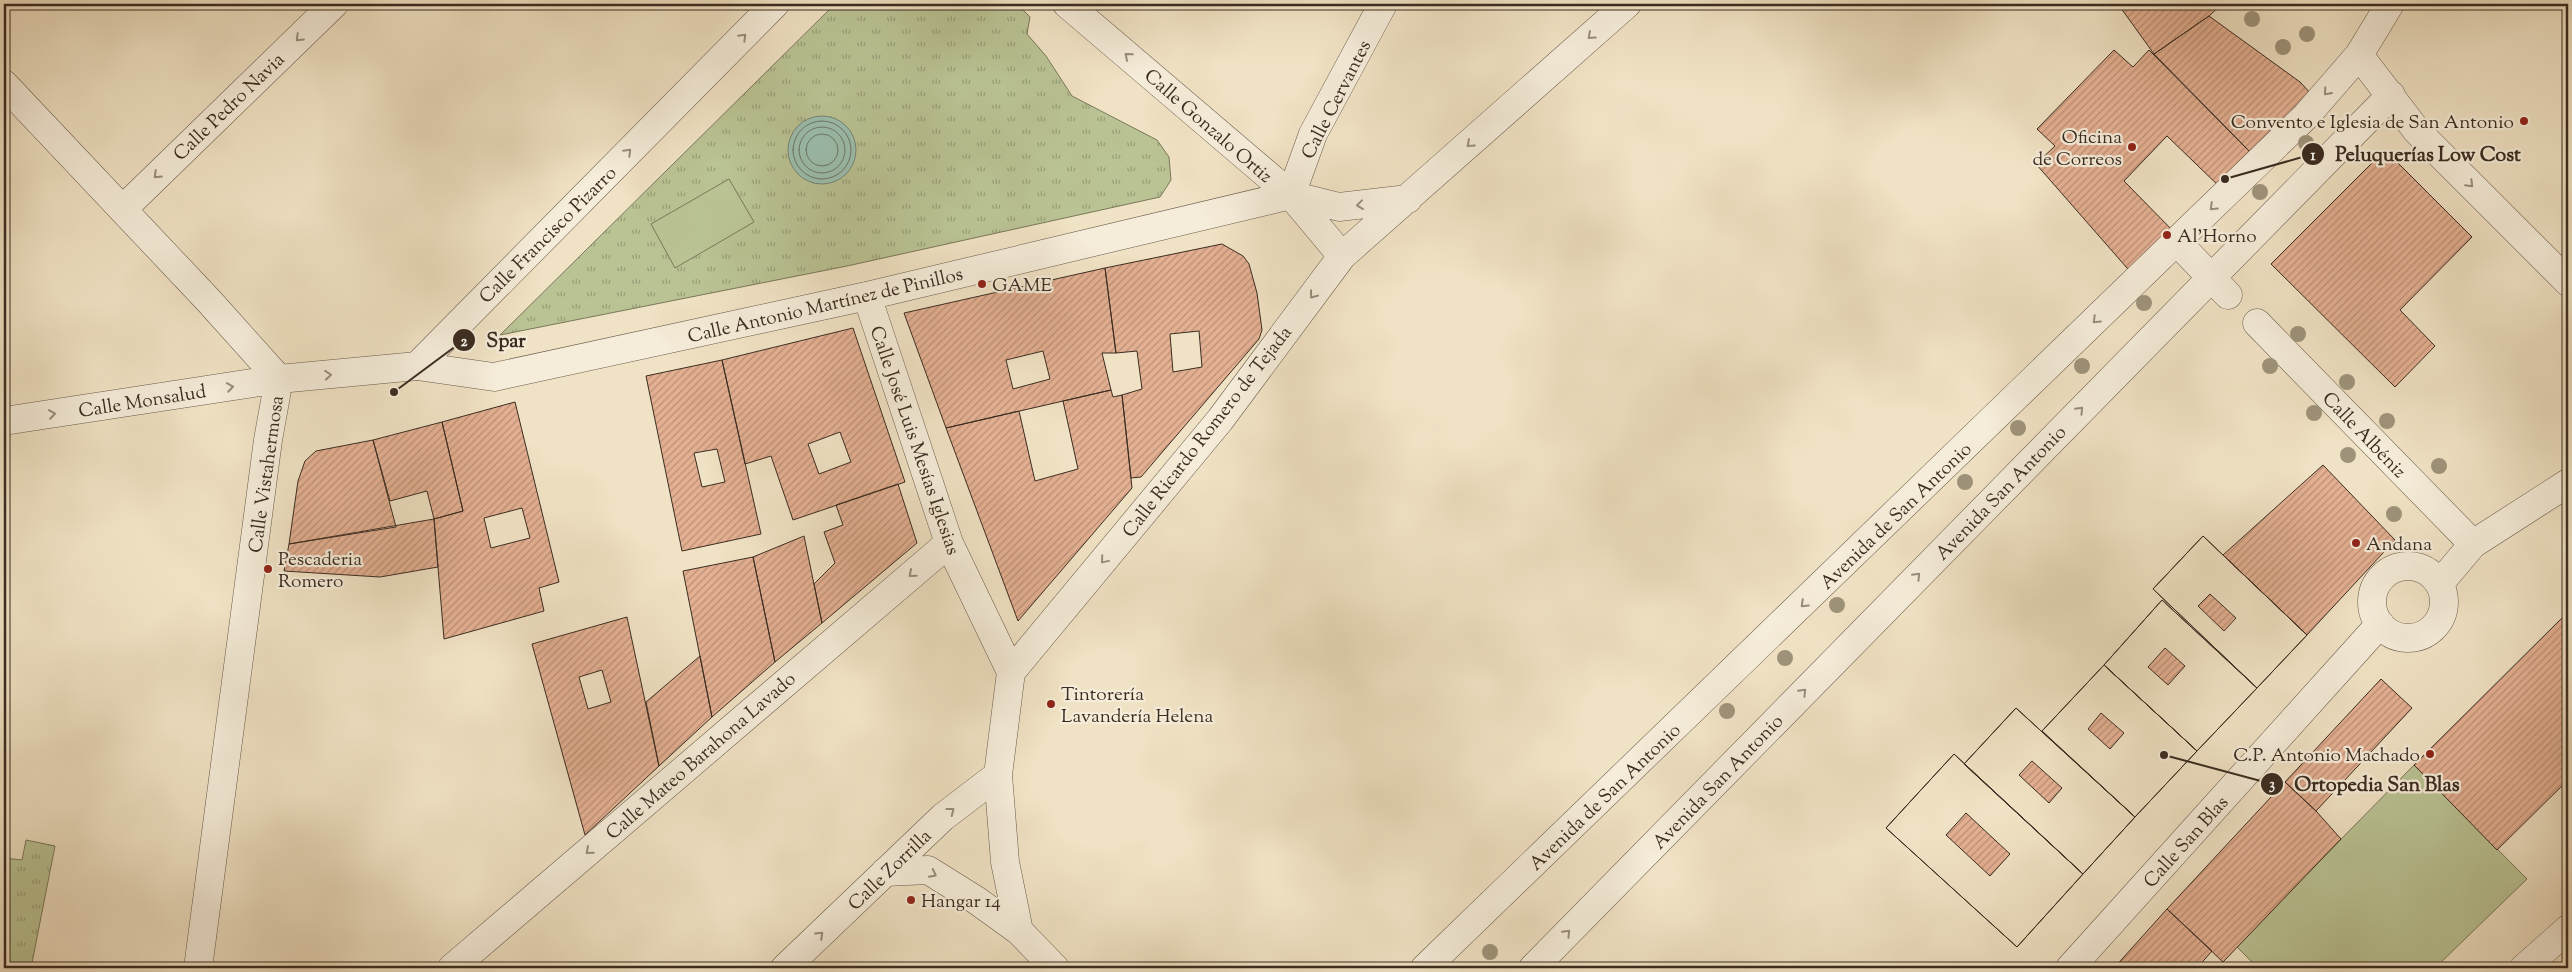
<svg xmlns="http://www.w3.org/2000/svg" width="2572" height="972" viewBox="0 0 2572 972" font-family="'Sorts Mill Goudy',serif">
<defs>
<pattern id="park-tufts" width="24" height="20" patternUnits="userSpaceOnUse" patternTransform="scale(1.25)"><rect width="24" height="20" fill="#bac394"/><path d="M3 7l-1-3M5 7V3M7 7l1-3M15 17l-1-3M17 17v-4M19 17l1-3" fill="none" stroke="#989f78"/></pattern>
<pattern id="building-hatch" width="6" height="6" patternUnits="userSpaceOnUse" patternTransform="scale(1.25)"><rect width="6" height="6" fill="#e4b092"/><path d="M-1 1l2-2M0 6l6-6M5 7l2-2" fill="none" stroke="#ba8f77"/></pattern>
</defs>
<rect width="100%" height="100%" fill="#f0e2c4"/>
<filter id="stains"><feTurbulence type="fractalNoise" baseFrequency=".004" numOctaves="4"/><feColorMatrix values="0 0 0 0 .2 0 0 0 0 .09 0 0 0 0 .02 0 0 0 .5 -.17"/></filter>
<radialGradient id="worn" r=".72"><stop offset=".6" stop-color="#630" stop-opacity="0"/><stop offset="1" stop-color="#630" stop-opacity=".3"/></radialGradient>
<path fill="url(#park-tufts)" stroke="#7a785a" d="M835,4H1017L1030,17L1027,34L1046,56L1072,96L1157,140L1169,157L1171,180L1160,197L847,266L500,335Z
M26,840L55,846L31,968H4V858L22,860Z"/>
<path fill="#bac394" stroke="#7a785a" d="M729,179L754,222L675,268L651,224Z
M2414,765L2527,879L2435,968H2258L2236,946Z"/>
<path fill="#9bbfae" stroke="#758476" d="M788 150a34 34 0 1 1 68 0a34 34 0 1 1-68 0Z"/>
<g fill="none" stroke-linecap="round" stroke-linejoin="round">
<path stroke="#6b7668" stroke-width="1" d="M793 150a29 29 0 1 1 58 0a29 29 0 1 1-58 0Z
M799 150a23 23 0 1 1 46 0a23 23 0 1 1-46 0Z
M806 150a16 16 0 1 1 32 0a16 16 0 1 1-32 0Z"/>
</g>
<path fill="url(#building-hatch)" stroke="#3b2c21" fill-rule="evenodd" d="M2118,4H2222L2209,16L2154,54Z
M2209,16L2300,82L2315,98L2251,153L2154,54Z
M2114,50L2133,67L2149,50L2251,153L2223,190L2167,136L2124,181L2177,235L2132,270L2127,268L2036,164L2055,146L2037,129Z
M2385,150L2472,237L2400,310L2435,346L2395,387L2271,264Z
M1222,244L1243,256L1249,264L1257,293L1262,330L1259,339L1141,477L1131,478L1122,395L1142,389L1137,351L1116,353L1105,268ZM1199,331L1202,367L1173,372L1170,334Z
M1105,268L1116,353H1102L1111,390L946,428L904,313ZM1043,351L1050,379L1013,389L1006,360Z
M853,328L905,482L793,520L771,456L745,464L722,360ZM840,432L851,462L819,474L808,444Z
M722,360L761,534L682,551L646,376ZM717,449L725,482L702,487L694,453Z
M1111,390L1113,397L1122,395L1132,488L1018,621L946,428L1019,411L1035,481L1078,469L1063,401Z
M515,402L559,582L539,588L544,611L444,639L434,519L463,511L442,422ZM522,508L530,538L491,548L484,518Z
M442,422L463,511L434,519L427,491L390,501L373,440Z
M373,440L396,527L289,544L298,481L305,461L316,451Z
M2323,465L2395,540L2307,635L2223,555Z
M898,484L917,543L822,623L814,584L835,563L824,532L843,525L836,505Z
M434,519L438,567L380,577L284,571L289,544Z
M804,536L822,623L775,662L753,557Z
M2203,536L2307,635L2257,688L2153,589ZM2210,594L2236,618L2224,631L2198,606Z
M2203,536L2307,635L2257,688L2153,589Z
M753,557L775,662L712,717L683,571Z
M2162,600L2257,688L2197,751L2104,665ZM2165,648L2185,666L2168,685L2148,667Z
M2162,600L2257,688L2197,751L2104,665Z
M2568,612V780L2497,850L2414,765Z
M627,617L659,766L585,835L532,644ZM602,670L611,702L588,709L579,677Z
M700,656L712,717L659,766L646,702Z
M2104,665L2197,751L2135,817L2042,731ZM2101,713L2124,733L2110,749L2088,729Z
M2104,665L2197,751L2135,817L2042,731Z
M2381,679L2412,708L2316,811L2285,782Z
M2016,708L2135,817L2083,874L1964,764ZM2032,761L2062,788L2049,803L2019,775Z
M2016,708L2135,817L2083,874L1964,764Z
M1954,754L2083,874L2017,947L1886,828ZM1966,813L2010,854L1990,876L1946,835Z
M1954,754L2083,874L2017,947L1886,828Z
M2285,782L2316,811L2341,839L2223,962L2167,909Z
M2167,909L2212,951L2197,968H2114Z"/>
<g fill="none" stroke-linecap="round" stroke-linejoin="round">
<g stroke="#685a4a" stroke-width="29">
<path id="pedestrian" d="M2177,242L2228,295
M2257,323L2473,544
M417,366L494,377L867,296L1291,195
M2440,583L2473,544L2568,483"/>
</g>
<g stroke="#685a4a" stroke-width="29">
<path id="minor" d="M1067,4L1291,195L1342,256
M1383,4L1313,134L1291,195L1339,207L1408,199
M2359,55L2417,131L2568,282
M4,84L209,301L279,379L268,440L198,968
M123,209L334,4
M867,296L949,543L1011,672L998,775L1005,862L1019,931L1055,968
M4,421L279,379L417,366L775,4
M2372 602a36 36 0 1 1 72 0a36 36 0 1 1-72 0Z
M1011,672L1220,420L1342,256L1627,4
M885,872L928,870L976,900L1019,931
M452,968L949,543
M785,968L943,817L998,775
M1425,968L2306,116L2359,55L2390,4
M1533,968L2391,95
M2070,968L2380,624
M2524,968L2568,929"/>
</g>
<use href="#pedestrian" stroke="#f5ecd9" stroke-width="28"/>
<use href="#minor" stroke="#f5ecd9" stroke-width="28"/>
</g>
<g fill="#9e937a">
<circle cx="2252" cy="19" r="8"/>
<circle cx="2307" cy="34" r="8"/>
<circle cx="2283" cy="47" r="8"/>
<circle cx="2306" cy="143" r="8"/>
<circle cx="2260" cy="192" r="8"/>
<circle cx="2144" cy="303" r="8"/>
<circle cx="2298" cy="334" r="8"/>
<circle cx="2082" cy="366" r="8"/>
<circle cx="2270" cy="366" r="8"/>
<circle cx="2347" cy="382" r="8"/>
<circle cx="2314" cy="413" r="8"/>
<circle cx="2387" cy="421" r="8"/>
<circle cx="2018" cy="428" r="8"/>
<circle cx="2348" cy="455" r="8"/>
<circle cx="2439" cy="466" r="8"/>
<circle cx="1965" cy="482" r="8"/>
<circle cx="2394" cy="514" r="8"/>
<circle cx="1837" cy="605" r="8"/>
<circle cx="1785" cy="658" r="8"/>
<circle cx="1727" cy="711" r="8"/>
<circle cx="1490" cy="952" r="8"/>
</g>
<defs><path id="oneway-chevron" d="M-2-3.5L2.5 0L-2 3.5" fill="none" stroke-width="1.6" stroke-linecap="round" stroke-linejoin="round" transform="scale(1.25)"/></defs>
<g stroke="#988c7d">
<use href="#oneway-chevron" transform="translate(1591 36) rotate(138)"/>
<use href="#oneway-chevron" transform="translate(743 37) rotate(-45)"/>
<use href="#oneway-chevron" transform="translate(299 38) rotate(136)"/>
<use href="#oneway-chevron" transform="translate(1128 56) rotate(-139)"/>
<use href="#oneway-chevron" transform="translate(2327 92) rotate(131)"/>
<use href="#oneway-chevron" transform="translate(1470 144) rotate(138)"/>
<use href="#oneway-chevron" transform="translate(628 152) rotate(-45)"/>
<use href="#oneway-chevron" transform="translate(157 175) rotate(136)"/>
<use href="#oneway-chevron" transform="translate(2470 184) rotate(45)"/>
<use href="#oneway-chevron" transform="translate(1360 205) rotate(173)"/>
<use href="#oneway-chevron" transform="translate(2213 207) rotate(136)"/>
<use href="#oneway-chevron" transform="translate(1313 295) rotate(127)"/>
<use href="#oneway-chevron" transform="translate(2096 320) rotate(136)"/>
<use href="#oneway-chevron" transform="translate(328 375) rotate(-5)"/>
<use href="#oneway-chevron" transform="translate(230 387) rotate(-9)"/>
<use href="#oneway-chevron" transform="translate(2080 410) rotate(-46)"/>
<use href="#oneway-chevron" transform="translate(52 414) rotate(-8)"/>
<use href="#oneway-chevron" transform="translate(1104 560) rotate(130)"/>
<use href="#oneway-chevron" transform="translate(912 574) rotate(139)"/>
<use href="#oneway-chevron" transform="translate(1917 576) rotate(-46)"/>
<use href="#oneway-chevron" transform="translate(1804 604) rotate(136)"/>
<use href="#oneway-chevron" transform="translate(1803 692) rotate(-46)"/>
<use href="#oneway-chevron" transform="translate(951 811) rotate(-38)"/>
<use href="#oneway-chevron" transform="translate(589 851) rotate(139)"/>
<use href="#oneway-chevron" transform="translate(933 874) rotate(27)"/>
<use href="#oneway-chevron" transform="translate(1567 933) rotate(-46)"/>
<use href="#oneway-chevron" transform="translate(820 935) rotate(-44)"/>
</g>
<g fill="#8f2418" stroke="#f5ecd9" stroke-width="2">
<circle cx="2524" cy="121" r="5"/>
<circle cx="2132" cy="147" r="5"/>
<circle cx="2167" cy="235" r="5"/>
<circle cx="982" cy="284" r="5"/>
<circle cx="2356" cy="543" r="5"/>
<circle cx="268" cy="569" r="5"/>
<circle cx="1051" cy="704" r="5"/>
<circle cx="2430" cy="754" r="5"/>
<circle cx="911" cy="900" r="5"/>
</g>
<g text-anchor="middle" stroke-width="4.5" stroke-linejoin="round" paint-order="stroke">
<g font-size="19" fill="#3b2c21" stroke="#f5ecd9">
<text transform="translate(1335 99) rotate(-63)" y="7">Calle Cervantes</text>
<text transform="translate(228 106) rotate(-44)" y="7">Calle Pedro Navia</text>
<text transform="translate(1209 125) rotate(41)" y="7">Calle Gonzalo Ortiz</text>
<text transform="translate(547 234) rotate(-45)" y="7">Calle Francisco Pizarro</text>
<text transform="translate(825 304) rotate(-13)" y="7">Calle Antonio Martínez de Pinillos</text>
<text transform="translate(142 400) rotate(-9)" y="7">Calle Monsalud</text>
<text transform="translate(1206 431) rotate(-52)" y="7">Calle Ricardo Romero de Tejada</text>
<text transform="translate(2365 434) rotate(46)" y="7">Calle Albéniz</text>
<text transform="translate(916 440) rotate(71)" y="7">Calle José Luis Mesías Iglesias</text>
<text transform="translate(265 474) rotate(-82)" y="7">Calle Vistahermosa</text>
<text transform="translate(2000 492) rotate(-46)" y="7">Avenida San Antonio</text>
<text transform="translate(1895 515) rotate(-44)" y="7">Avenida de San Antonio</text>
<text transform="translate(700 755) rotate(-41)" y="7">Calle Mateo Barahona Lavado</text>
<text transform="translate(1717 781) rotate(-46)" y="7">Avenida San Antonio</text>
<text transform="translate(1604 796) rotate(-44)" y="7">Avenida de San Antonio</text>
<text transform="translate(2185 841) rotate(-48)" y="7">Calle San Blas</text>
<text transform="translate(889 869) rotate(-44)" y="7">Calle Zorrilla</text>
</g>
<g font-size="19" fill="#3b2c21" stroke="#f5ecd9" text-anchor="start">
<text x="2514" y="128" text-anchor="end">Convento e Iglesia de San Antonio</text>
<text x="2122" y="143" text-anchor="end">Oficina<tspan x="2122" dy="22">de Correos</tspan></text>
<text x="2177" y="242">Al'Horno</text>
<text x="992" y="291">GAME</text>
<text x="2366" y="550">Andana</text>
<text x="278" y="565">Pescaderia<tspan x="278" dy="22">Romero</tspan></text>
<text x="1061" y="700">Tintorería<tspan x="1061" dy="22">Lavandería Helena</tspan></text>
<text x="2420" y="761" text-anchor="end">C.P. Antonio Machado</text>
<text x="921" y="907">Hangar 14</text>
</g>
</g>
<path fill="none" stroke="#3b2c21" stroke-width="2" d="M2225 179L2313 154M394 392L464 340M2164 755L2272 784"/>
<g fill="#3b2c21" stroke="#f5ecd9" stroke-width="2">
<circle cx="2225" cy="179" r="5"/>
<circle cx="394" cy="392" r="5"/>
<circle cx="2164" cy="755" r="5"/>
<circle cx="2313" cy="154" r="12"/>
<circle cx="464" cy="340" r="12"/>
<circle cx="2272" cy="784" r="12"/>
</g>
<g font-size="15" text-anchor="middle" font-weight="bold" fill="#fff">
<text x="2313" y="160">1</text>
<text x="464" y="346">2</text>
<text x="2272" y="789">3</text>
</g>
<g font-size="20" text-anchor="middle" font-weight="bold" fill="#3b2c21" stroke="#f5ecd9" stroke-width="4.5" stroke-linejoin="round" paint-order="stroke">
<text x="2428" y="161">Peluquerías Low Cost</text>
<text x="506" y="347">Spar</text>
<text x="2377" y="791">Ortopedia San Blas</text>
</g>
<rect width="2572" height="972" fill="none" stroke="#f0e2c4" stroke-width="20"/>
<rect x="5" y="5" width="2562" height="962" fill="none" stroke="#3b2c21" stroke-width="2.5"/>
<rect x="10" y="10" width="2552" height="952" fill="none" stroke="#3b2c21"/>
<rect width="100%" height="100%" filter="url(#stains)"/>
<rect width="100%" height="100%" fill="url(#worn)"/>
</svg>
